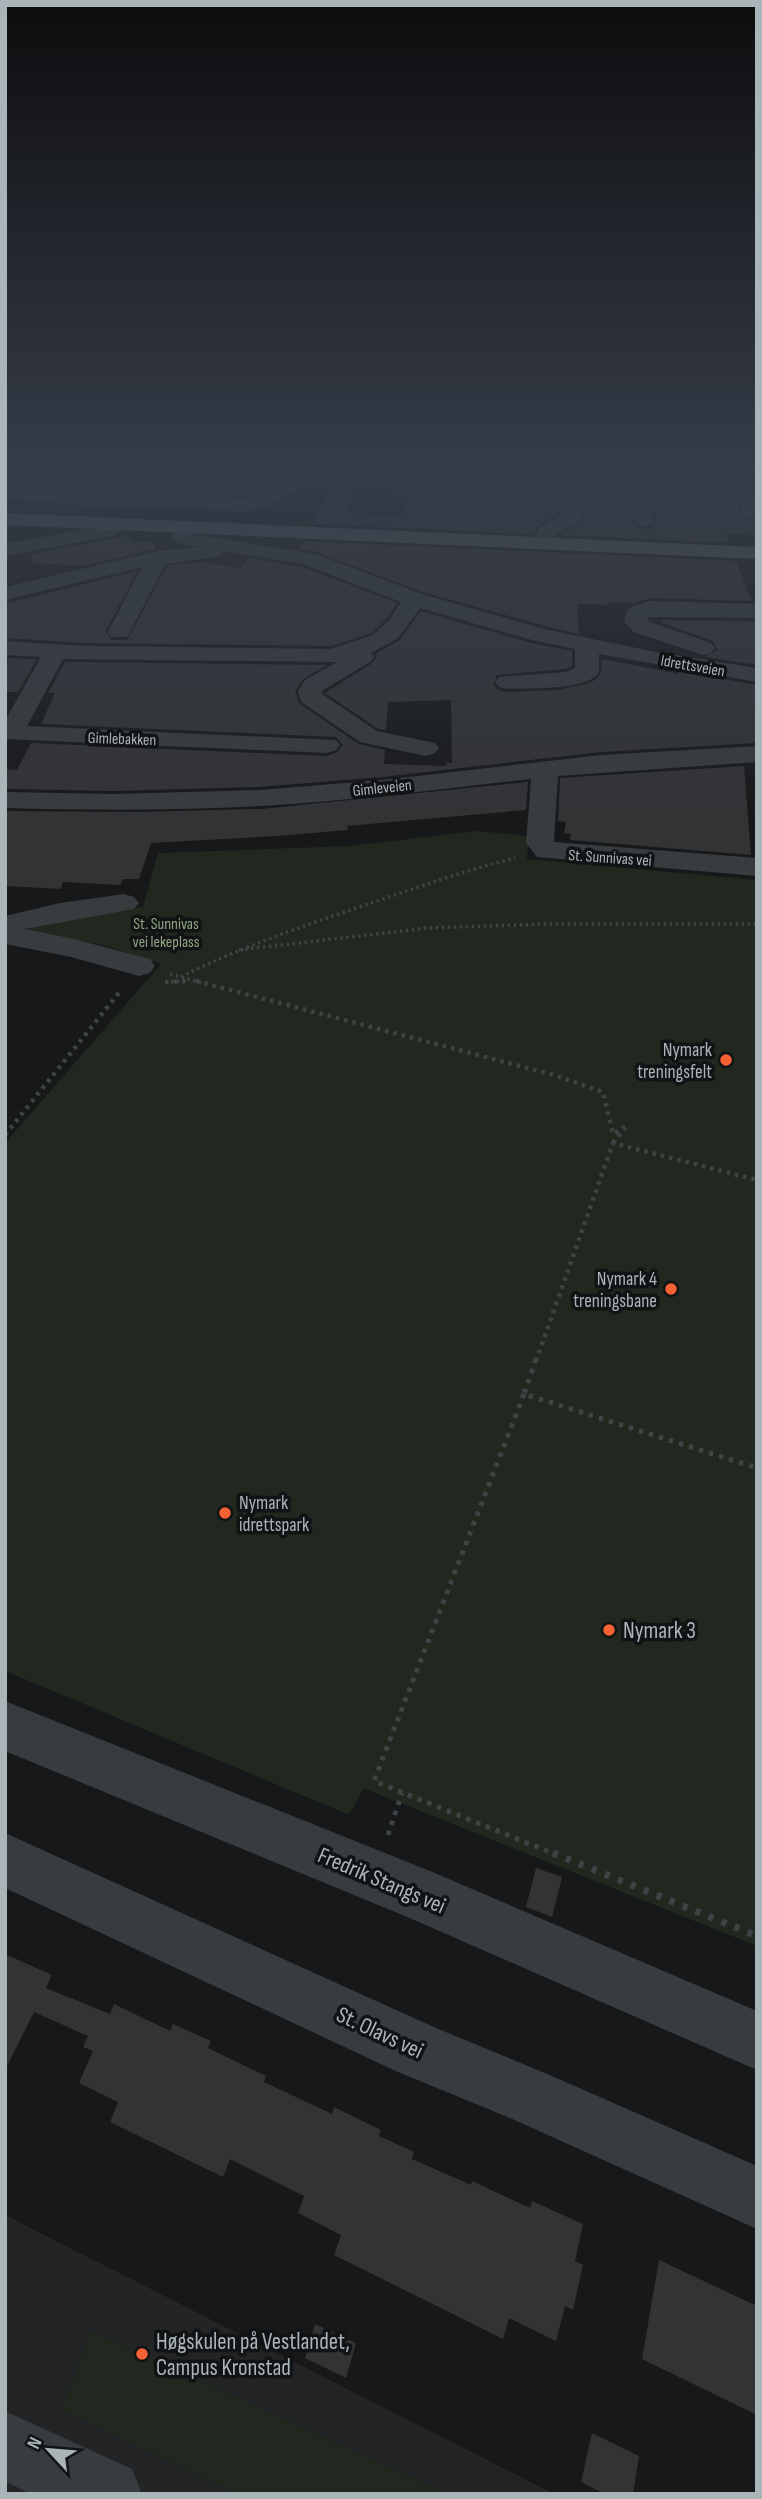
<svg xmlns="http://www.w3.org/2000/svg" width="762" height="2499" viewBox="0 0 762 2499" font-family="'Sofia Sans Condensed',sans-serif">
<rect width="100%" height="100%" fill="#171819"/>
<path fill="#232426" d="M5,470H283L291,475L274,489L242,498L14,491L5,489Z
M382,470L513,472L553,489L552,496L482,494L465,507L402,504L383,478Z
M5,2215L554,2494H5Z"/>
<path fill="#21281f" d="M489,474L529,477L553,486L541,491L484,486Z
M478,831L529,836L527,859L757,880V1946L363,1788L352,1811L347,1814L5,1671V1143L161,964L106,946L26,931L38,921L143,907L158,853L348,846Z
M91,2331L448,2494H238L62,2410Z"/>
<path fill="#323335" d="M582,470H605L638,529H652L657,521L629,470H650L652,474L720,473L742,515L757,522V535L725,534L729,543L560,535L579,524L585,513L572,489H590Z
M412,487L500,490L499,495L551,496L560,511L538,526L533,534L313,524L331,489H354L347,513L403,515Z
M126,536L134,543L152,541L155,549L82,566L33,563L32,554Z
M304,541L736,561L752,601L650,598L635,603L609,602V605L577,604L579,634L545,626L423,592L316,552L300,549Z
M250,558L302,567L397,603L388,617L372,633L331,646L84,643L5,638V604L137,571L106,631L111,640H127L167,566L201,562L241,568Z
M421,611L531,643L572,651V666L565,669L497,675L493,684L498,690L506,692L557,690L586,684L595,680L601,673L602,659L679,674L677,671L757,685V743L601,752L382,777L260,787L115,791L5,789V769L17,770L31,743L327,756L337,752L343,745L336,737L41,724L55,693H48L65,662L327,665L303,679L295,692L300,704L359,744L385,750L384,764L446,766V763H452L451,700L388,702L386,730L378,729L325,693L371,664L377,657L375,654L400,640Z
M661,620L757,621V665L705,657L717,650L713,641L662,623Z
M5,658L37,659L18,692H5Z
M744,766L751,855L570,840L571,834L564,833L566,822L558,821L560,778Z
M528,782L526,810L347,826L348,830L277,836L151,843L139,879H123L120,885L63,882L61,889L5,886V811L133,812L261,809Z
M536,1868L562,1877L552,1917L526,1907Z
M5,1954L52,1975L46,1988L110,2014L114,2004L170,2031L173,2024L211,2041L208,2048L266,2076L264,2082L332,2114L334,2107L381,2130L379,2136L414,2152L412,2159L471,2185L472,2181L530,2208L532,2201L583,2224L575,2261L583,2265L573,2310L565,2306L556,2341L509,2318L503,2339L334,2255L341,2235L298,2213L304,2196L230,2159L223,2177L110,2122L118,2102L79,2083L93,2051L83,2047L88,2036L34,2012L5,2070Z
M659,2260L757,2306V2415L642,2359Z
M315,2324L356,2343L346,2378L305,2358Z
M592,2433L639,2456L633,2494H605L581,2482Z"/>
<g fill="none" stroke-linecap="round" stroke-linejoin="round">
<path stroke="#3e4345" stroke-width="3.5" stroke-dasharray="2.5 3.5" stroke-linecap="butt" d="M239,950L427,928L549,924H757
M170,974L203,983
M181,977C242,946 307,925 371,903C419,887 466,870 515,858
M165,982L187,981"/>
<path stroke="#3e4345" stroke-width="4.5" stroke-dasharray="3.5 5" stroke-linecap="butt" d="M196,981L554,1075L603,1092L613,1134L628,1125
M165,982L187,981
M5,1135L122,989
M613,1143L625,1128
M536,1361L613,1143L757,1180"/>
<path stroke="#3e4345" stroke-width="5" stroke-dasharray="4.5 6" stroke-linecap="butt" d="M536,1359L524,1394L757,1468
M524,1394L374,1781L557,1855
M388,1835L402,1793"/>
<path stroke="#3e4345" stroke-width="7" stroke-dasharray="5 9" stroke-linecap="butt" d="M553,1853L757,1936"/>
<path fill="#383c3e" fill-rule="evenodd" d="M59,470H122L160,478L162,482L153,488L120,481L68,476L61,474Z
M507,470H534L564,480L583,512L578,522L555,535L549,547H535L532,543L539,528L563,512L550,488L509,474Z
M608,470H626L655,522L652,526H638Z
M721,470H739L757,502V520L744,514Z
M296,474H396L405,480L396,486H300L273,504L245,512L202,508L88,506L5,498V486L88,494L202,496L244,500L259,496Z
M110,525L117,527L120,531L117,535L5,556V544Z
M181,532L315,554L422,594L544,629L656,652L757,668V682L599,654C599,659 600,667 599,671C593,691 524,688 507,689L499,687L495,682L499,677L566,672L575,668V649L532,640L420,608L398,638L371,653L374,657L370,662L323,690L322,694L377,731L435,743L439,748L435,753L426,756L360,742L301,702L298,691L305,680L337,662L63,659L27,726L336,740L340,745L336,750L327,753L5,739V721L41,657L5,655V641L84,646L331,649L373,635L390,619L401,602L303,564L224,551L221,555L214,557L165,564L130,632L127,637H111L108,632L142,567L5,600V587L158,551L199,547L174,542L171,538L174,534Z
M650,601L757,604V618L647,617L650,622L711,643L715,648L711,653L703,655L634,632L624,622L628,608Z
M757,746V762L558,776L554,842L757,858V876L537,857L526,843L531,779C441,789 351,801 261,806C176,811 90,810 5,808V792L115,794L260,790L382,780L601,755Z
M124,894L134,897L139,903L134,909L25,929L74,939L150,959L155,966L150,973L139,976L71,957L5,944V916L60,903Z
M5,1701L430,1871L757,2011V2070L412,1919L5,1751Z
M5,1833L436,2028L552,2076L757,2166V2229L510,2118L398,2072L5,1888Z
M5,2411L132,2469L142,2494H31L5,2481Z"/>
<path fill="#545a5d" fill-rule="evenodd" d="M5,513L757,547V559L5,525Z"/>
</g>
<linearGradient id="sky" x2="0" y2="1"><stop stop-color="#0d0d0e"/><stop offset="0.57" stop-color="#363d49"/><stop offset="1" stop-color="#363d49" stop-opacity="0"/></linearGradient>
<rect width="762" height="820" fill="url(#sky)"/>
<g fill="#f56233" stroke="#121314" stroke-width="2.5">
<circle cx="726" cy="1060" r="7"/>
<circle cx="671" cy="1289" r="7"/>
<circle cx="225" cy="1513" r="7"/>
<circle cx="609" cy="1630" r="7"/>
<circle cx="142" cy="2354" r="7"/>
</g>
<g text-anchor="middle" stroke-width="7" stroke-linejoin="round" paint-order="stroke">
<g font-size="16" fill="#a9b5b9" stroke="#121314">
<text transform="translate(693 665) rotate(10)" y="6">Idrettsveien</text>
<text transform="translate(122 738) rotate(2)" y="6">Gimlebakken</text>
<text transform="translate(382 787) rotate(-6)" y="6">Gimleveien</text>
<text transform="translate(610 857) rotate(4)" y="6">St. Sunnivas vei</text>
</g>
<g font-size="16" fill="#8da580" stroke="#121314">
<text x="166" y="929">St. Sunnivas<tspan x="166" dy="18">vei lekeplass</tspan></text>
</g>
<g font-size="19" fill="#a9b5b9" stroke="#121314" text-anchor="end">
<text x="712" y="1056">Nymark<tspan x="712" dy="22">treningsfelt</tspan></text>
<text x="657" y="1285">Nymark 4<tspan x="657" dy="22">treningsbane</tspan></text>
<text x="239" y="1509" text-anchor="start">Nymark<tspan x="239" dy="22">idrettspark</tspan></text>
</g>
<g font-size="23" fill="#a9b5b9" stroke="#121314" text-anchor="start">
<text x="623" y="1638">Nymark 3</text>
<text x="156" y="2349">Høgskulen på Vestlandet,<tspan x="156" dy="26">Campus Kronstad</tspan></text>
</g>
<g font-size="23" fill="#a9b5b9" stroke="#121314">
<text transform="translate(382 1880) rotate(23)" y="8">Fredrik Stangs vei</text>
<text transform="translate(380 2032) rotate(25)" y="8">St. Olavs vei</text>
</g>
</g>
<rect width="762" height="2499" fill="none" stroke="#a9b5b9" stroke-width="14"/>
<g transform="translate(49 2450) rotate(296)" stroke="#121314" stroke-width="5" paint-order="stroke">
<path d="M0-5L12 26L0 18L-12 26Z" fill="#a9b5b9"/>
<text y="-10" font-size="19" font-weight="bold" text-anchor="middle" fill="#a9b5b9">N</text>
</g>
</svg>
